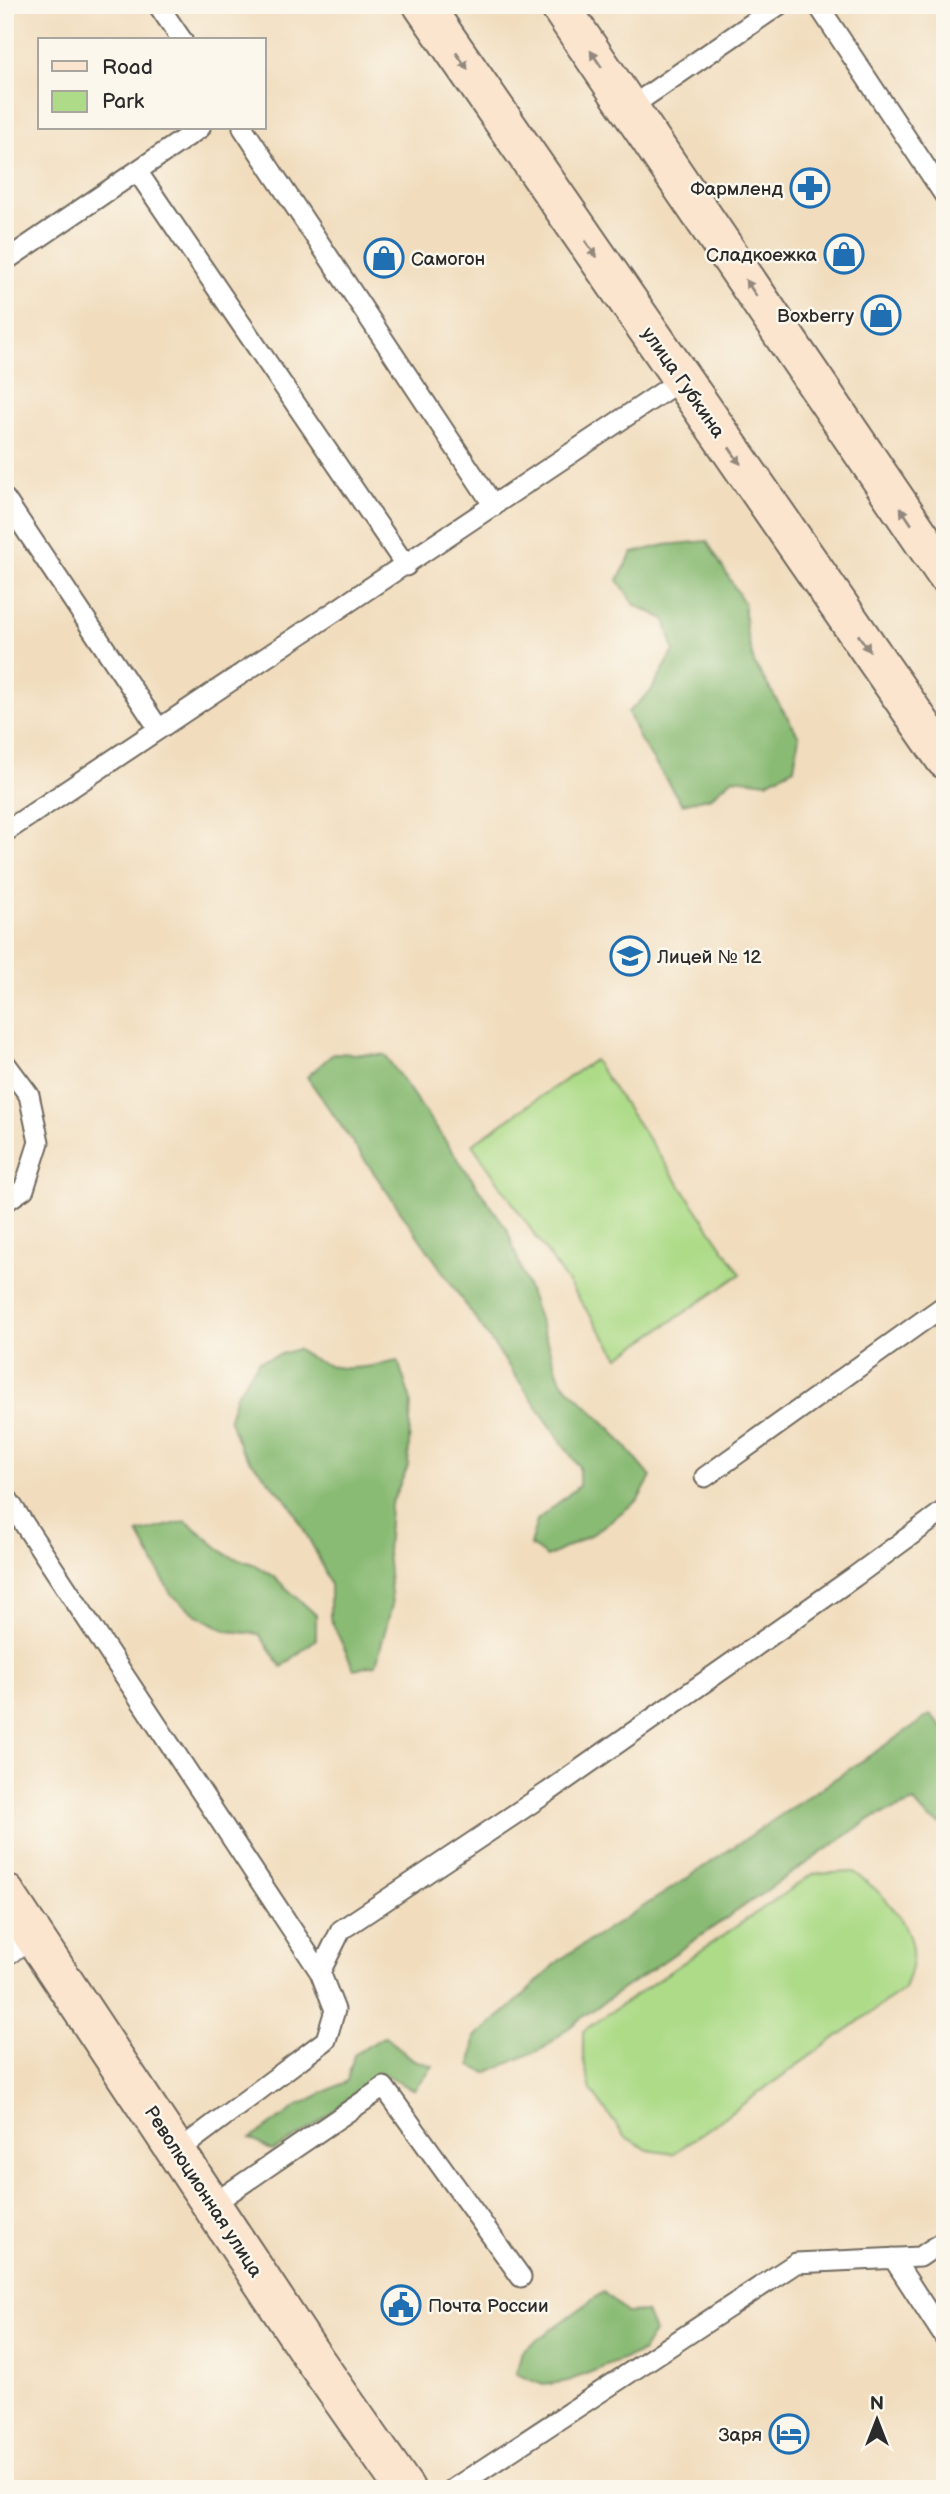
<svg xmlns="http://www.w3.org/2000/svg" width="950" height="2494" viewBox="0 0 950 2494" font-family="'Balsamiq Sans',sans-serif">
<rect width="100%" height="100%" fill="#fbf7ec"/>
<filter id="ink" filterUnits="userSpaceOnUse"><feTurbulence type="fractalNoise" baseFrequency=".0143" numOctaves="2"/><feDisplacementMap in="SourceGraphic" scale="14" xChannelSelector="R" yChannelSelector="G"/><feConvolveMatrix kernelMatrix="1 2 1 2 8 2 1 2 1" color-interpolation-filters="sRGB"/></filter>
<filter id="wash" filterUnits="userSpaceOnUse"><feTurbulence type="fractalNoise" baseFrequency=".00686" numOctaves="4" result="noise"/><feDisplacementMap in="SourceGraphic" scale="28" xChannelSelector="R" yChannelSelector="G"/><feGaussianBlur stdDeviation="1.57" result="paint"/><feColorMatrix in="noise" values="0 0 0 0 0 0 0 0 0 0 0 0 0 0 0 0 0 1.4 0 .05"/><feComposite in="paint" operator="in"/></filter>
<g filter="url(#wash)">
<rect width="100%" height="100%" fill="#f1ddbe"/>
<path fill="#addb88" stroke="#6c835a" stroke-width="2" d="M594,1060L741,1274L619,1357L472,1144Z
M854,1872C882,1892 916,1925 912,1962C911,1971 906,1981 904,1989L673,2154L648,2150L624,2136L591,2090L583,2058V2031L813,1874Z"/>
<path fill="#8abb74" stroke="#5a7350" stroke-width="2" d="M707,541L744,603L746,629L754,663L799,736L794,768L767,782L733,778L711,797L682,804L640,740L628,712L651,691L674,651L665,619L635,605L618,580L632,553L665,545Z
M334,1053L385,1055L507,1229L561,1381L611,1429L651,1477L638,1500L593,1534L547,1557L530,1545L537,1520L579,1486V1467L307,1077Z
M297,1349C334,1376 356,1369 398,1361L411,1401L408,1466L390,1507L387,1552L392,1605L376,1665L354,1669L330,1618V1584L316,1552L290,1504L241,1450L229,1418L236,1395L259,1361Z
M186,1521L227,1555L253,1564L273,1576L316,1615V1639L282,1667L259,1634L227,1631L197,1615L171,1594L138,1533Z
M930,1715L945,1730V1826L930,1820L914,1802L872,1818L581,2018L544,2048L486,2073L471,2066L475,2037L509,2009L561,1959L680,1883Z
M385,2036L414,2060L433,2066L414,2090L381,2073L313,2127L273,2151L250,2139L299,2105L347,2081L354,2055Z
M603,2292L627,2313L646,2312L654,2332L642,2352L568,2381L543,2385L516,2374L522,2351Z"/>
</g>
<g filter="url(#ink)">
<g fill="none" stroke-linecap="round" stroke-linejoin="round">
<g stroke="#70695e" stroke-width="23">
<path id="lane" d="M158,5L182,40
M818,5L945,196
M629,108L779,5
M243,128L494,506
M137,171L406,566
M5,261L200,128
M5,499L159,729
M5,832L682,379
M5,1063L29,1095L39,1142L24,1189L5,1202
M705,1477L945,1305
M5,1495L320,1972
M178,2151L326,2040L335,2010L320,1972L341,1930L548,1792L854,1577L945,1510
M213,2204L384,2087L521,2277
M893,2258L945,2338
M453,2489L796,2263L920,2257L945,2240"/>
</g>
<g stroke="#70695e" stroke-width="40">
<path id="street" d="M5,1946L30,1929"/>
</g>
<g stroke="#70695e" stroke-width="42">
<path id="secondary" d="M423,5L945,759
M559,5L945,573
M5,1893L309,2352L405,2489"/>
</g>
<use href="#lane" stroke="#fff" stroke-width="19"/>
<use href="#street" stroke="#fff" stroke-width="37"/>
<use href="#secondary" stroke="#fbe5cf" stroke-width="38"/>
</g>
<defs><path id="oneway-solid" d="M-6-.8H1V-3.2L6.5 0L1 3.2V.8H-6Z" transform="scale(1.75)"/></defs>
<g fill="#93887d">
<use href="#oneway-solid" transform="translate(596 59) rotate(-124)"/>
<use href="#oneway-solid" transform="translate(462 61) rotate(55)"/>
<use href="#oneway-solid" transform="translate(591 249) rotate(55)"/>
<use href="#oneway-solid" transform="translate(751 288) rotate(-124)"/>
<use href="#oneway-solid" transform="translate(735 456) rotate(55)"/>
<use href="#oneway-solid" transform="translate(906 516) rotate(-124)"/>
<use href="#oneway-solid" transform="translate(864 643) rotate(55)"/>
</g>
</g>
<defs>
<g id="pharmacy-ring" transform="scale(2.0125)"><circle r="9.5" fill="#fbf7ec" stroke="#1f6fb2" stroke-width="1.5"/><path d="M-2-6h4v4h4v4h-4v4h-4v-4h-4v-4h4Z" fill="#1f6fb2"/></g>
<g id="shop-ring" transform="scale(2.0125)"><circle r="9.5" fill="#fbf7ec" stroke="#1f6fb2" stroke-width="1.5"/><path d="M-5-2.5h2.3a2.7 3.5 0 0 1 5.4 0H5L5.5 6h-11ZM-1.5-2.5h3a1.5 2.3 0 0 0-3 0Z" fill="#1f6fb2"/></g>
<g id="school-ring" transform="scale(2.0125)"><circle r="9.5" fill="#fbf7ec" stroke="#1f6fb2" stroke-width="1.5"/><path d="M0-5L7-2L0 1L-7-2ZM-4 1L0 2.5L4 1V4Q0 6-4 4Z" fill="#1f6fb2"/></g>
<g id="civic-ring" transform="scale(2.0125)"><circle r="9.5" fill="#fbf7ec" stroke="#1f6fb2" stroke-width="1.5"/><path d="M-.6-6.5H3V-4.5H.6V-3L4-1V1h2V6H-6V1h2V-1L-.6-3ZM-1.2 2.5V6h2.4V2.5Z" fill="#1f6fb2"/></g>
<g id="hotel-ring" transform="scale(2.0125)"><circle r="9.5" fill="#fbf7ec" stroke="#1f6fb2" stroke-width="1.5"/><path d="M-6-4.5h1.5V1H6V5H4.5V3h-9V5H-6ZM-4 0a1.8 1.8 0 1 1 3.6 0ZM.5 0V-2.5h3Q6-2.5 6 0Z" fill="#1f6fb2"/></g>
</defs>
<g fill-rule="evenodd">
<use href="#pharmacy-ring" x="810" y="188"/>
<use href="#shop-ring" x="844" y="254"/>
<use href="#shop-ring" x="384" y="258"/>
<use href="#shop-ring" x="881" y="315"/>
<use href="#school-ring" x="630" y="956"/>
<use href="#civic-ring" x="401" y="2305"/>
<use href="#hotel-ring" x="789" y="2434"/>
</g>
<g text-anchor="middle" stroke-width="5" stroke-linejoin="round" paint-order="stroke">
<g font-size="19" fill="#2b2b2b" stroke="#fbf7ec" text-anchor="end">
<text x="783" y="195">Фармленд</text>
<text x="817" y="261">Сладкоежка</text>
<text x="411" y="265" text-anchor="start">Самогон</text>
<text x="854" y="322">Boxberry</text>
<text x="657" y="963" text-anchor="start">Лицей № 12</text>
<text x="428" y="2312" text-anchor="start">Почта России</text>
<text x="762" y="2441">Заря</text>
</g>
<g font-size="19" fill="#2b2b2b" stroke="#fbf7ec">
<text transform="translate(684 382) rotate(55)" y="7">улица Губкина</text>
<text transform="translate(204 2191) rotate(57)" y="7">Революционная улица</text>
</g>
</g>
<rect width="950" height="2494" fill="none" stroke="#fbf7ec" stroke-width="28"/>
<rect x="38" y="38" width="228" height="91" fill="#fbf7ec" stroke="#a8a59f" stroke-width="2"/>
<rect x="52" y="61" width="35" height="10" fill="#fbe5cf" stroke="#a8a59f" stroke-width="2"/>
<text x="102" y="74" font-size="21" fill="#2b2b2b">Road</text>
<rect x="52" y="91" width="35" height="21" fill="#addb88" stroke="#a8a59f" stroke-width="2"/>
<text x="102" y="108" font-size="21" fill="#2b2b2b">Park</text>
<g transform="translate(877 2420)" stroke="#fbf7ec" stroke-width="5" paint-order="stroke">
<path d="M0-5L12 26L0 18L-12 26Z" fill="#2b2b2b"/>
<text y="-10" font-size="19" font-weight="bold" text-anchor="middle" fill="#2b2b2b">N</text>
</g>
</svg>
